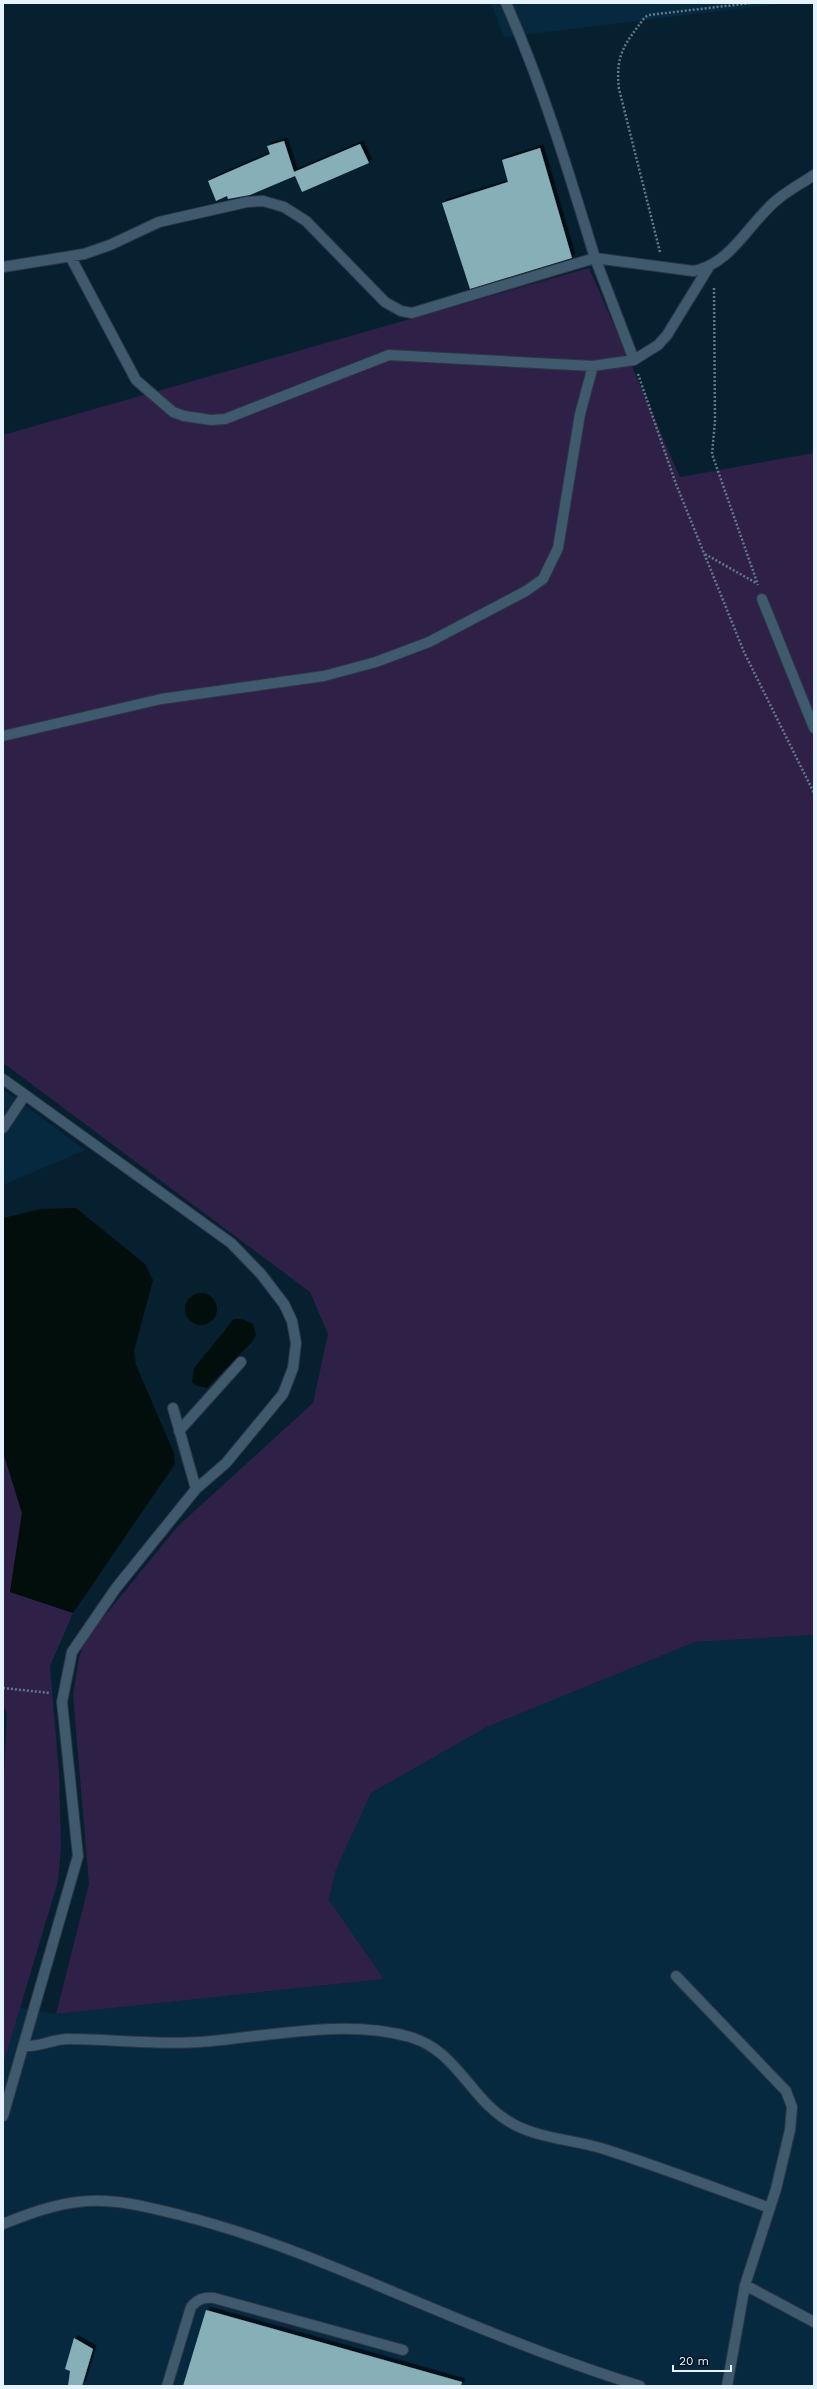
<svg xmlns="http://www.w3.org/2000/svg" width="817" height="2389" viewBox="0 0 817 2389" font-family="'Work Sans',sans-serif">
<defs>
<filter id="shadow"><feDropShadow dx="3.5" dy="-3.5" stdDeviation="0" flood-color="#0009"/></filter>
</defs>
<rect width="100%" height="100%" fill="#062030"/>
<path fill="#07293f" d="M491,3H786L504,37Z
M3,1089L85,1150L3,1185Z
M814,1635V2386H3V2065L20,2008L56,2014L384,1979L329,1900L335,1872L371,1793L487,1727L695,1642Z"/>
<path fill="#2f2048" d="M589,268L680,477L814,453V1635L695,1642L487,1727L371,1793L335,1872L329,1900L384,1979L56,2014L89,1884L73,1695L79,1658L85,1640L178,1526L313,1403L328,1334L310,1292L6,1065H3V435Z
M3,1452L22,1513L10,1592L73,1613L50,1666L59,1772L61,1848L58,1881L3,2065V1794L7,1714L3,1705Z"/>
<path fill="#010e0c" d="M76,1208L145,1264L153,1280L134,1351L136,1365L174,1453L175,1464L73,1613L10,1592L22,1513L3,1452V1218L41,1209Z
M185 1309a16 16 0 1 1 32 0a16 16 0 1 1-32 0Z
M234,1319H242L253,1324L256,1335L252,1342L207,1388L197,1386L192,1382L194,1368Z"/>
<path fill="#86afb7" filter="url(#shadow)" d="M284,141L294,172L360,144L369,163L302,192L295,176L250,195L228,199L227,196L216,201L208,181L270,154L267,146Z
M540,148L572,258L470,289L442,203L508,182L502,160Z
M206,2310L462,2382L461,2386H183Z
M74,2338L93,2349L82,2386H68L70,2371L65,2369Z"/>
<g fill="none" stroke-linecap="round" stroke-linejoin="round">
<g stroke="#2e3746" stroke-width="12">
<path id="service" d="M70,256L136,380L173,412L184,416L211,420L225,419L389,355L593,366L634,360L658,345L667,335L710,265
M3,267L84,254L110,245L159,222L247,202L263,201L284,207L306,221L385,302L401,311L412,313L595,258C568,170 543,87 506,3
M634,360L595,258L693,271C731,265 750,221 778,199C789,190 802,183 814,175
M762,599L814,728
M3,736L161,699L324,676L376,662L429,642L526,591L543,579L558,548L580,414L593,366
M3,1079L231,1243L261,1274L284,1304L292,1321L296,1343L293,1368L283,1394L226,1463L196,1489L116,1588L72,1652L62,1702L78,1856L3,2116
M3,1128L25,1095
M173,1408L196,1489
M179,1431L241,1362
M676,1976L786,2091L792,2107L790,2130L776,2189L745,2285
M25,2046C40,2047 53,2039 68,2039C111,2039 156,2045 200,2042C266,2037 345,2018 410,2037C459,2051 470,2102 515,2125C542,2139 576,2140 604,2149C660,2167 715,2188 770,2208
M3,2224C35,2211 69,2199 104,2201C130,2202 155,2209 180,2215C247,2232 303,2254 365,2280C455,2318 546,2357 640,2386
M167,2386L191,2307C198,2299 203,2297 214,2298L403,2350
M727,2386L745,2285L814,2322"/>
</g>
<path stroke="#637886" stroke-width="2.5" stroke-dasharray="2 2" stroke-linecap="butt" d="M660,252L619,89C615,54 625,44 645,17L649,15L751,3
M714,288L715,421L712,454L758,585
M638,374L676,484L744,652L814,793
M705,554L756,583
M3,1688L50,1693"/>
<use href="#service" stroke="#3f5a6d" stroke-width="10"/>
</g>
<rect width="817" height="2389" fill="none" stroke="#e4f3ff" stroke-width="8"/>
<path d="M673 2365v6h58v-6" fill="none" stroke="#e4f3ff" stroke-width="2"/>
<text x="679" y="2365" font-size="12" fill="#e4f3ff" stroke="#001626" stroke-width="3" paint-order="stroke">20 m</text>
</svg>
